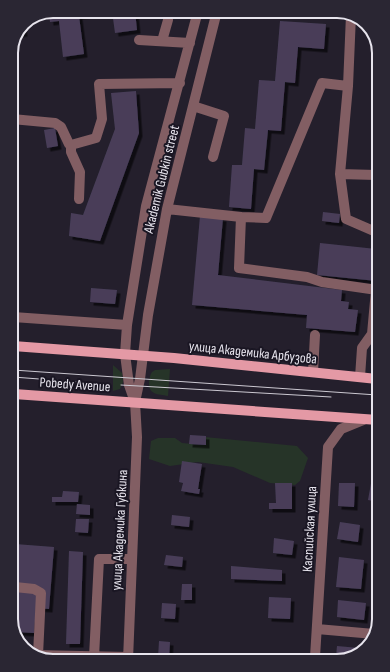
<svg xmlns="http://www.w3.org/2000/svg" width="390" height="672" viewBox="0 0 390 672" font-family="'Sofia Sans Condensed',sans-serif">
<defs>
<filter id="shadow"><feDropShadow dx="3.5" dy="3.5" stdDeviation="0" flood-color="#0009"/></filter>
</defs>
<rect width="100%" height="100%" fill="#241f2c"/>
<path fill="#263428" d="M113,365L122,373L123,382L120,389L113,391Z
M170,369L168,396C157,394 148,395 149,381C150,377 150,375 152,372L155,370Z
M205,437L297,446L308,458L300,481L295,485L270,483L233,467L198,462L170,466L149,459L151,441L158,438H175L182,443L204,445Z"/>
<path fill="#483e59" filter="url(#shadow)" d="M53,11H88V15L79,16L84,54L63,57L59,21L50,22L49,13Z
M112,11H135L137,30L115,33Z
M280,21L326,24L324,49L298,47L295,83L285,82L281,131L268,130L264,170L254,169L251,209L229,207L232,165H242L245,128L255,129L259,80L275,81Z
M23,25L24,33L19,34L21,28Z
M136,91L139,133L100,241L69,236L71,213L83,215L115,129L111,93Z
M55,128L58,146L47,148L44,130Z
M374,128H375L376,160L371,159Z
M323,212L340,214L339,223L322,221Z
M200,216L223,218L218,275L342,290L341,301L349,302L348,309L358,310L355,332L306,328L307,315L192,305Z
M320,243L376,249L377,281L317,275Z
M91,288L117,290L115,304L90,302Z
M190,435L206,436V445L189,444Z
M182,461L202,464L198,489H200L199,494L181,491L183,483L179,482Z
M372,478L378,479V502L368,500Z
M275,483H292V509H269V503H276Z
M339,483H355L354,507L338,506Z
M63,491L79,492L78,502H52V497H62Z
M77,504L90,505V515L76,514Z
M172,515L190,517L189,527L171,525Z
M76,519H89L88,533L75,532Z
M340,522L360,525L358,542L337,539Z
M274,538L294,541L292,555L273,553Z
M15,544L54,547L49,609L36,608L34,633L15,632Z
M69,551L83,552L80,644H66Z
M166,555L183,557L182,567L164,565Z
M339,557L364,560L361,589L336,587Z
M231,566L282,570V581L231,579Z
M182,584H192V600H181Z
M269,597L291,598L290,619L268,618Z
M338,600L366,603L364,620L337,617Z
M373,601L379,602V620L371,619Z
M162,603L176,604L175,619L161,618Z
M159,641L170,642L169,659L158,658Z
M337,646L359,648V654L355,657H336Z"/>
<g fill="none" stroke-linecap="round" stroke-linejoin="round">
<path stroke="#825e63" stroke-width="10" d="M351,15L348,86L340,174L376,175
M139,40L190,43
M162,41L168,20V11
M348,86L322,83L266,218L241,217L239,268L307,277L322,282L377,290
M193,106L224,116L213,157
M12,119L55,123L61,127L69,144L71,145
M71,145L96,138L102,119L99,84L180,83
M71,145V152L80,172L79,199
M340,174L346,219L376,232
M167,209L241,217
M13,317L127,325
M313,372L315,335
M360,377L362,348L372,334L376,290
M135,402L140,379L148,315L167,209L217,11
M15,587L34,589L41,593L38,655
M317,629L374,634
M34,655L128,657
M94,657L99,559H131
M315,657L328,447L341,429L363,420
M128,660L137,437L135,402L129,385L125,354L127,325L146,206L198,11"/>
<path stroke="#e499a5" stroke-width="10" d="M13,346L174,358L377,379
M14,394L378,420"/>
<path stroke="#cbc8d1" stroke-width="1" d="M13,370L377,395
M13,377L105,384
M121,385L331,397"/>
</g>
<g text-anchor="middle" stroke-width="4" stroke-linejoin="round" paint-order="stroke">
<g font-size="14" fill="#e7e4ed" stroke="#1a1623">
<text transform="translate(161 179) rotate(-76)" y="5">Akademik Gubkin street</text>
<text transform="translate(253 352) rotate(6)" y="5">улица Академика Арбузова</text>
<text transform="translate(75 384) rotate(4)" y="5">Pobedy Avenue</text>
<text transform="translate(309 529) rotate(-87)" y="5">Каспийская улица</text>
<text transform="translate(119 530) rotate(-87)" y="5">улица Академика Губкина</text>
</g>
</g>
<path d="M0 0H390V672H0ZM53 18H337A35 35 0 0 1 372 53V619A35 35 0 0 1 337 654H53A35 35 0 0 1 18 619V53A35 35 0 0 1 53 18Z" fill="#2a2633" fill-rule="evenodd"/>
<path fill="none" stroke="#e7e4ed" stroke-width="2" d="M53 18H337A35 35 0 0 1 372 53V619A35 35 0 0 1 337 654H53A35 35 0 0 1 18 619V53A35 35 0 0 1 53 18Z"/>
</svg>
